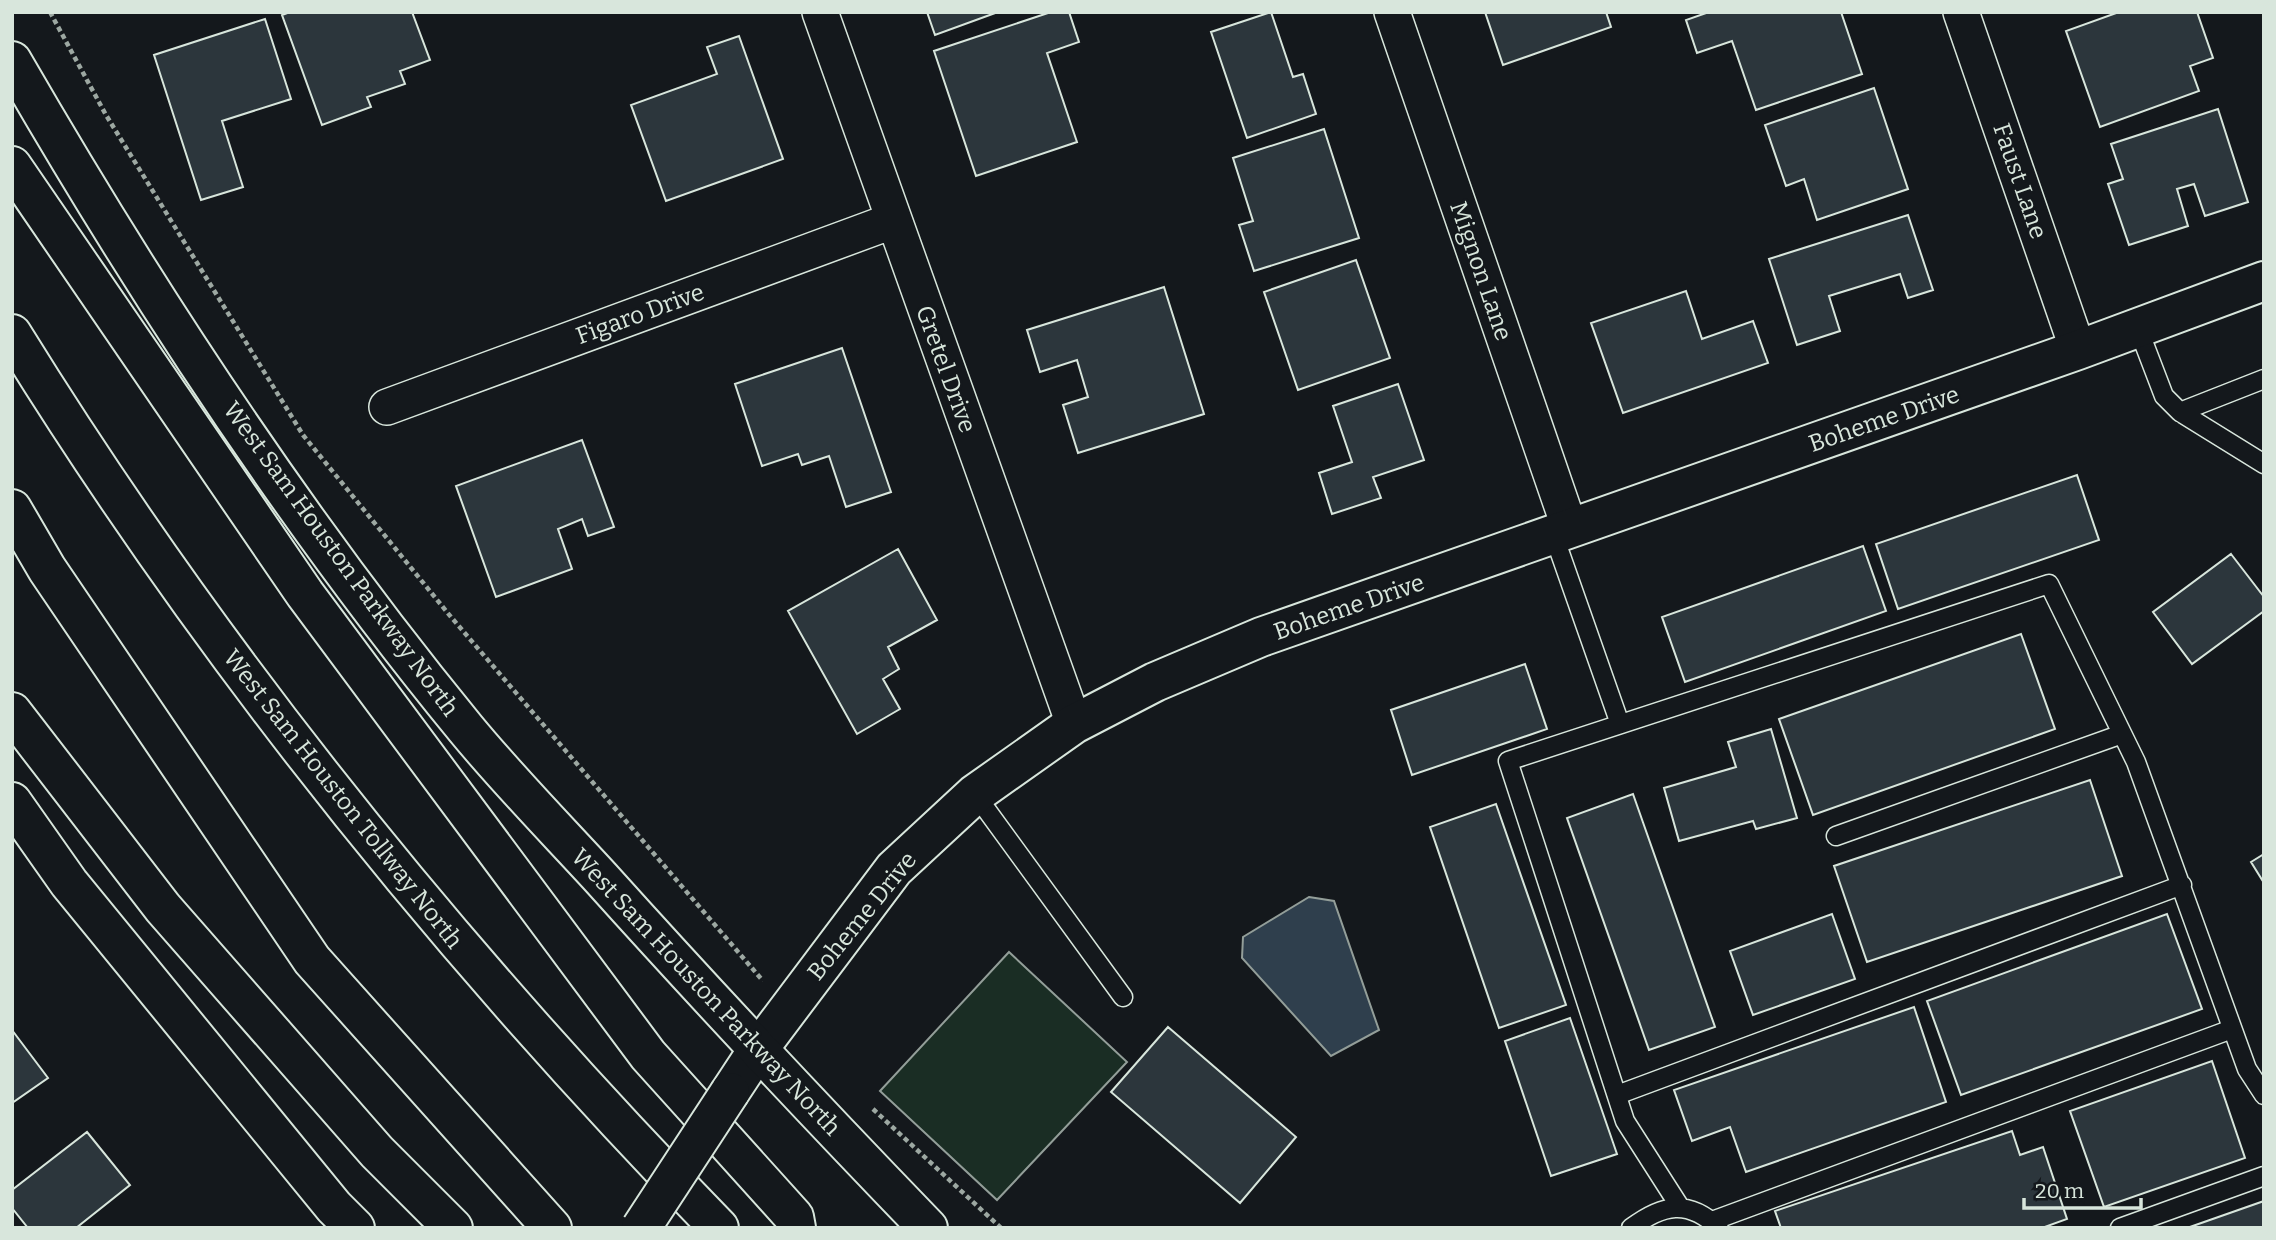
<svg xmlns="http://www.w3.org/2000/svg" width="2276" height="1240" viewBox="0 0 2276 1240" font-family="Bitter,serif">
<rect width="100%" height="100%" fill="#14181c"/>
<path fill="#1a2d24" stroke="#939e99" stroke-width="2" d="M1009,952L1127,1062L997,1200L880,1091Z"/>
<path fill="#2f3f4d" stroke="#939e99" stroke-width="2" d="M1309,897L1334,901L1379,1030L1331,1056L1242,958L1243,937Z"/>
<path fill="#2c363c" stroke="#d8e6dc" stroke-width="2" d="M290,12H412L430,60L400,71L405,84L367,97L371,107L322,125L282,15Z
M927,12H998L935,35Z
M1051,12H1069L1079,42L1047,53L1077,142L976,176L934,51Z
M1271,12L1293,77L1303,74L1316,114L1247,138L1211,32Z
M1485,12H1606L1611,27L1503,65Z
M1709,12H1841L1862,74L1756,110L1732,41L1697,53L1686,20Z
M2119,12H2197L2213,58L2190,66L2199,91L2100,127L2066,31Z
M265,19L291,99L222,121L243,187L201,200L154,55Z
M739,36L783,159L666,201L631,105L717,74L707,47Z
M1874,88L1908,189L1817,220L1804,179L1786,186L1765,125Z
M2218,109L2248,202L2205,216L2194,184L2177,189L2188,226L2129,245L2108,184L2123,179L2111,144Z
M1324,129L1359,238L1254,271L1239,225L1253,221L1233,158Z
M1908,215L1933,290L1908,298L1900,274L1829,296L1840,331L1797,345L1769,259Z
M1356,260L1390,358L1298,390L1264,292Z
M1164,287L1204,414L1078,453L1063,405L1088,397L1077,360L1040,372L1027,330Z
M1686,291L1702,339L1753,321L1768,363L1623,413L1591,323Z
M842,348L891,492L846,507L829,456L802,465L798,454L762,466L735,384Z
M1398,384L1424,460L1373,477L1381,498L1332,514L1319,473L1352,462L1333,406Z
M582,440L614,527L588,536L582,519L558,529L572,569L496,597L456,486Z
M2077,475L2099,540L1898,609L1876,544Z
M1863,546L1886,611L1685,682L1662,617Z
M898,549L937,620L888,647L899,669L883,679L900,709L857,734L788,611Z
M2231,554L2264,597V611L2192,664L2153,612Z
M2021,634L2055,729L1813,815L1779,719Z
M1525,664L1547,729L1412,775L1391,710Z
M1771,729L1797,818L1756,829L1753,821L1679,841L1664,788L1736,767L1728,742Z
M2090,780L2122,876L1867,962L1834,866Z
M1633,794L1715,1027L1649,1050L1567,818Z
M1496,804L1566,1005L1499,1028L1430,827Z
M2264,854V883L2251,862Z
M1832,914L1855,979L1753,1015L1730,951Z
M2167,914L2202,1009L1961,1095L1927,1001Z
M1914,1007L1946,1102L1746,1172L1730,1127L1692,1141L1674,1090Z
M1570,1018L1617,1154L1551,1176L1505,1041Z
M1168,1027L1296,1137L1240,1203L1111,1092Z
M12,1030L48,1078L12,1103Z
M2212,1061L2245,1158L2104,1207L2070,1111Z
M2012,1131L2020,1155L2043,1147L2067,1219L2042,1228H1781L1775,1211Z
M87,1132L130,1185L76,1228H28L12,1208V1190Z
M2264,1201V1228H2187Z"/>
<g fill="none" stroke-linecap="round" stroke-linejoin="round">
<g stroke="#d8e6dc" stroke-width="21">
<path id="service" d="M2138,328L2164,396L2180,412L2264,379
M2180,412L2264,464
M1554,536L1620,724
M975,794L1123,997
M1836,836L2122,734
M1617,1095L2182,885
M1680,1207L1625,1121L1508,761L2049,584L2136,762L2247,1069L2264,1095
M1712,1221L2232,1029
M1631,1228C1663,1204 1688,1199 1719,1228
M2120,1228L2264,1176"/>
</g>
<g stroke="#d8e6dc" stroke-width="38">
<path id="minor" d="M820,12L1074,724
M1392,12L1570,529
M1961,12L2078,350
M387,407L892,221"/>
</g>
<g stroke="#d8e6dc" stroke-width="42">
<path id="tertiary" d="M730,1092L757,1051L894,869L975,794L1074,724L1155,682L1261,637L2078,350L2264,281"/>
</g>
<g stroke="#d8e6dc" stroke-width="42">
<path id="secondary" d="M12,61C146,293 296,522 466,729C508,780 556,829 601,878C708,997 817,1113 928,1228
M12,802L69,883L334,1207L355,1228"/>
</g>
<g stroke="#d8e6dc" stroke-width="42">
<path id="motorway" d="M12,166L305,594L648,1055L794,1217L796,1228
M12,334C213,659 453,955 719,1228
M12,509L47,569L312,960L552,1228
M12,712L163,908L377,1152L453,1228"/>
</g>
<path stroke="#9da8a2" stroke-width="4.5" stroke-dasharray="5 3.5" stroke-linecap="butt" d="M50,12L106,115L303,435L451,617L763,981
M873,1109L1001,1228"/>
<use href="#service" stroke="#14181c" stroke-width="18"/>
<use href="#minor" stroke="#14181c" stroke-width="35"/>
<use href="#tertiary" stroke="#14181c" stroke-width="38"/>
<use href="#secondary" stroke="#14181c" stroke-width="38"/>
<use href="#motorway" stroke="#14181c" stroke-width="38"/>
<g stroke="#d8e6dc" stroke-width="42" stroke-linecap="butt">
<path id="tertiary-bridge" d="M641,1228L730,1092"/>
</g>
<use href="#tertiary-bridge" stroke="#14181c" stroke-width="38"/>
</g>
<g text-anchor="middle" stroke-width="5" stroke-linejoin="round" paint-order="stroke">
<g font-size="24" fill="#d8e6dc" stroke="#14181c">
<text transform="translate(2020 181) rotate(71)" y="8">Faust Lane</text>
<text transform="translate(1481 271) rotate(71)" y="8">Mignon Lane</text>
<text transform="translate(640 314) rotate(-20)" y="8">Figaro Drive</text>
<text transform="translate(946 369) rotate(70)" y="8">Gretel Drive</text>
<text transform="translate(1884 419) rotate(-19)" y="8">Boheme Drive</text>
<text transform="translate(341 559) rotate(54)" y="8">West Sam Houston Parkway North</text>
<text transform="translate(1349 607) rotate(-19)" y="8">Boheme Drive</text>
<text transform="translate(343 799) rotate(52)" y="8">West Sam Houston Tollway North</text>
<text transform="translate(862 916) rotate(-51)" y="8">Boheme Drive</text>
<text transform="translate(706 992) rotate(47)" y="8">West Sam Houston Parkway North</text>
</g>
</g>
<rect width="2276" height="1240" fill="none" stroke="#d8e6dc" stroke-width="28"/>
<path d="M2024 1198v10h117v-10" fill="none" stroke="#d8e6dc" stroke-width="3.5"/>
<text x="2035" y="1198" font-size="21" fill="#d8e6dc" stroke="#14181c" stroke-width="5" paint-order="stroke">20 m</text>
</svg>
